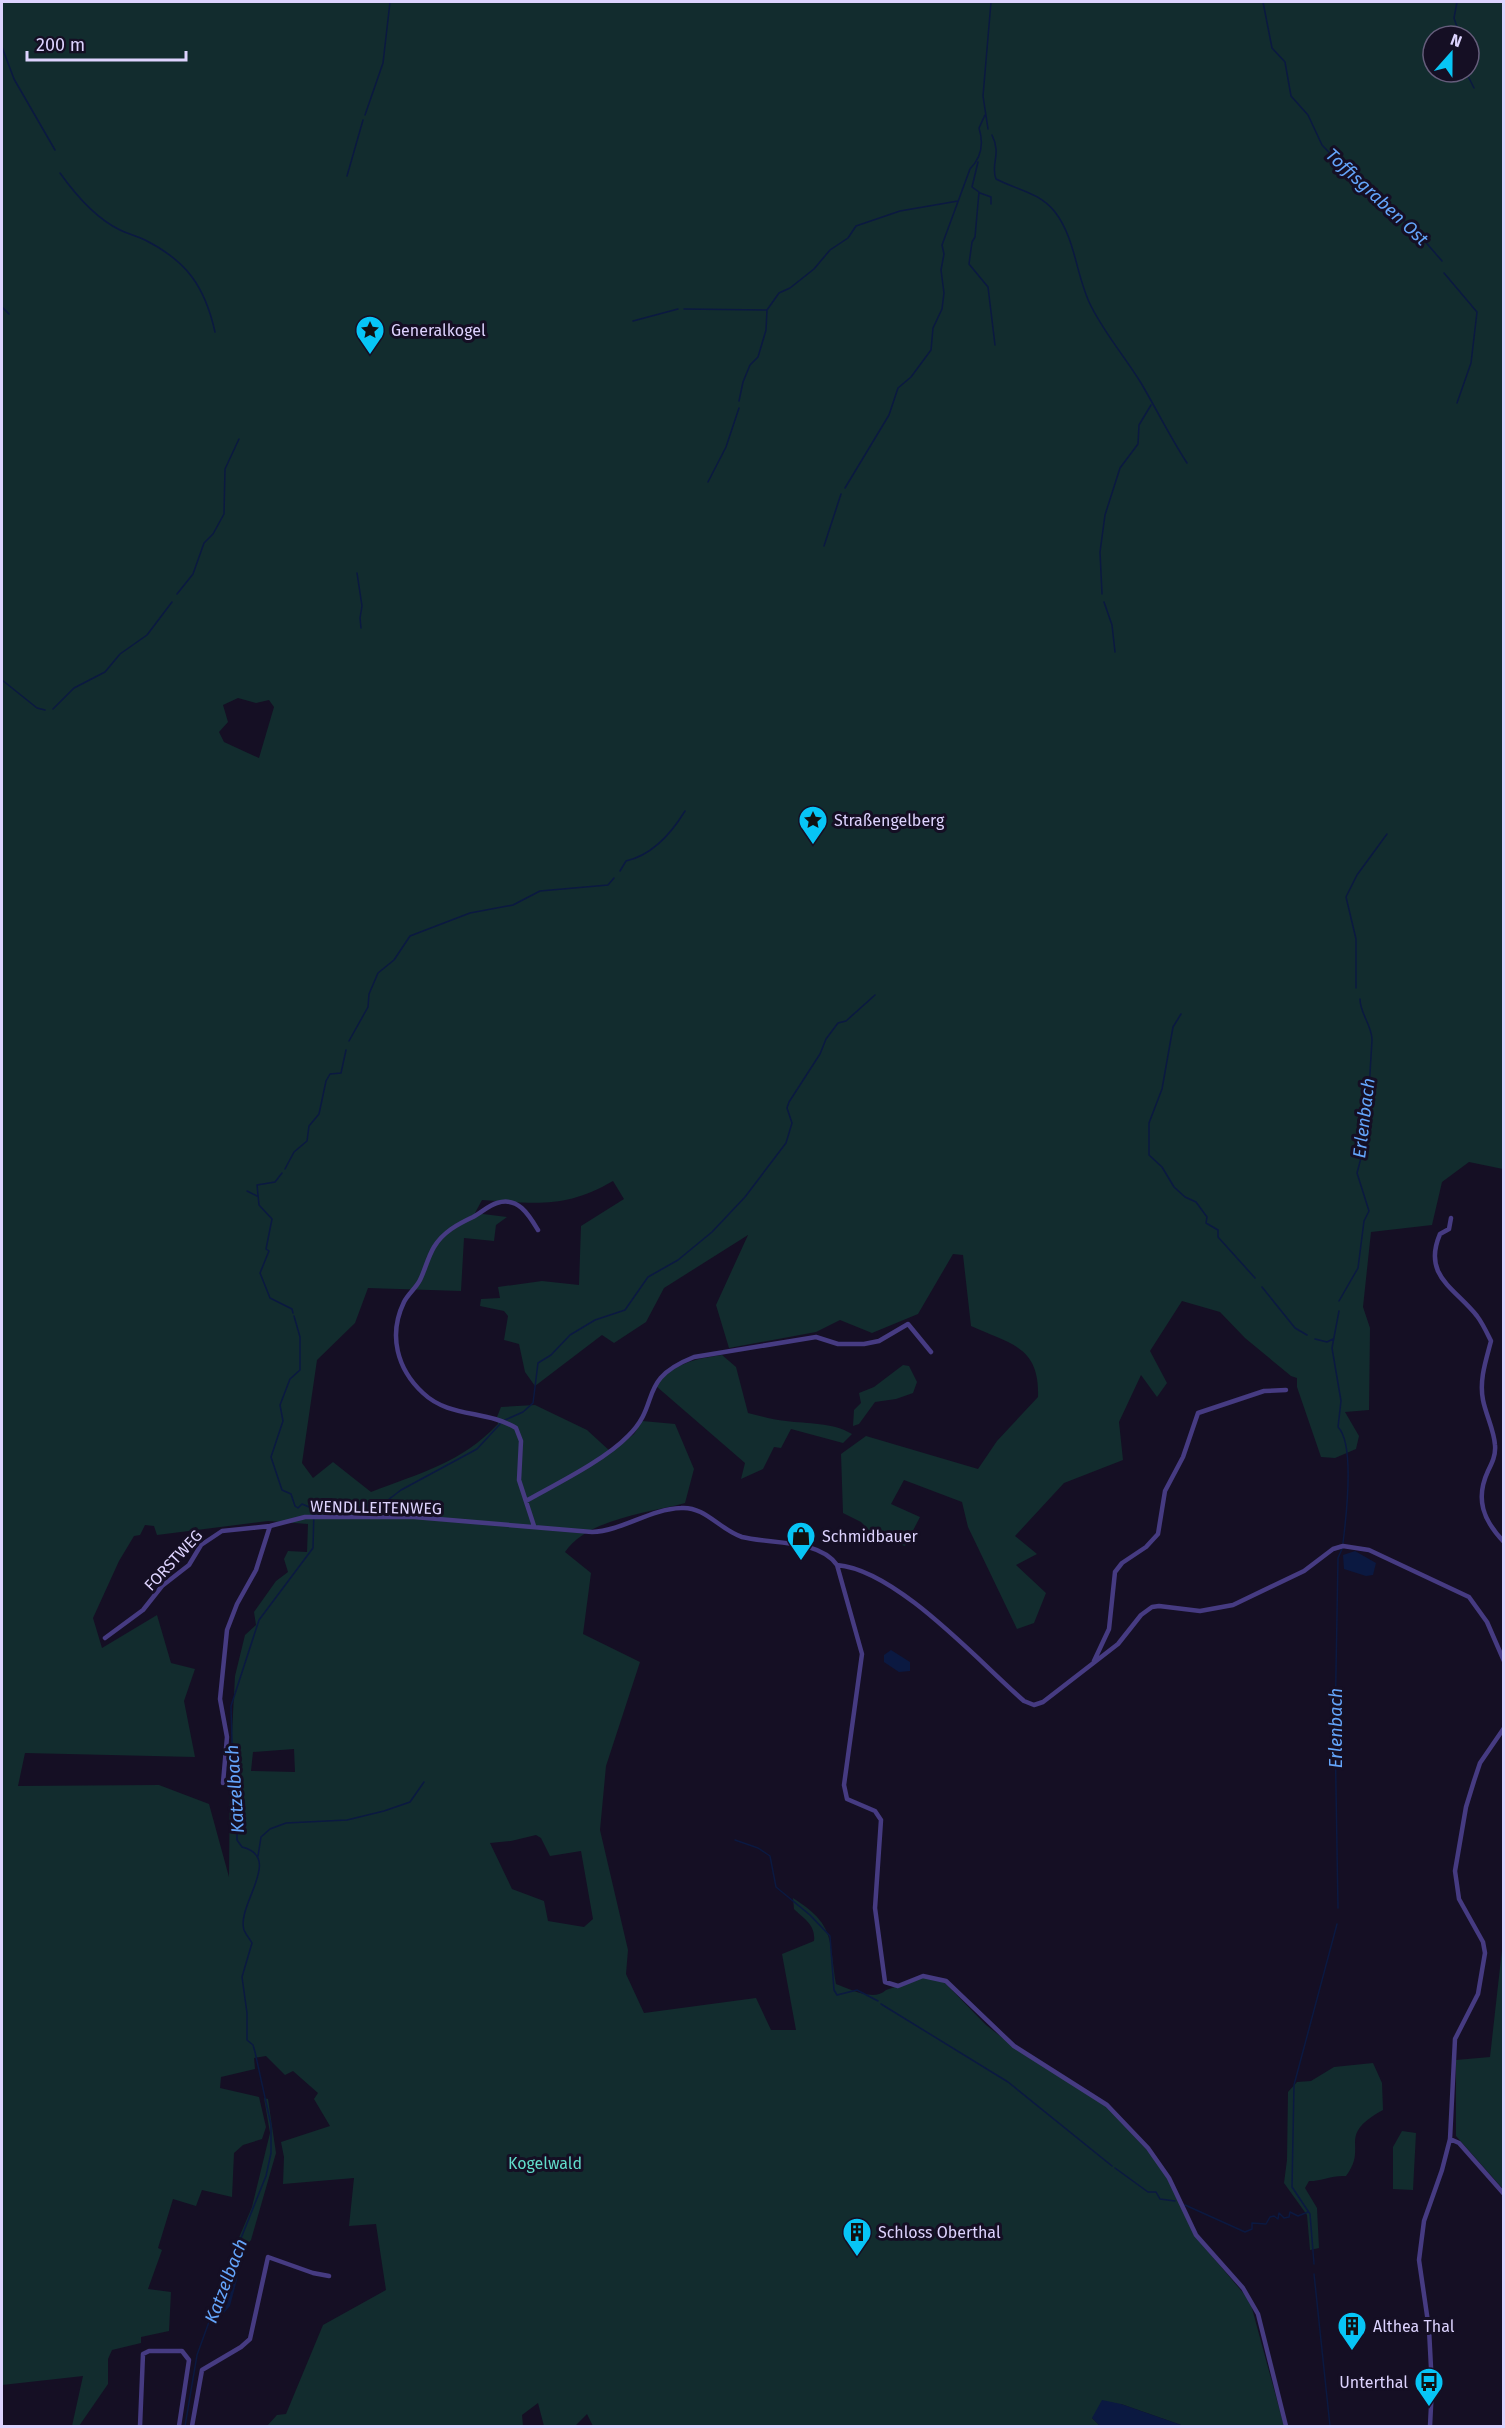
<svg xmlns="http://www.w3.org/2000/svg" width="1505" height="2428" viewBox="0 0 1505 2428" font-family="'Fira Sans',sans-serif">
<rect width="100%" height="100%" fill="#150f24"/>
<path fill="#122c2e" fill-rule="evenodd" d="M2,2H1503V1169L1469,1162L1442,1182L1432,1225L1371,1232L1363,1307L1370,1328L1369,1410L1345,1412L1359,1436L1356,1449L1335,1458L1321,1457L1297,1387V1378L1291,1376L1245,1338L1220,1312L1182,1301L1150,1351L1167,1383L1157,1397L1141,1375L1119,1422L1123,1460L1064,1483L1015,1536L1037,1554L1016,1565L1046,1593L1034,1623L1017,1629L968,1527L962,1502L904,1480L891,1504L920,1517L905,1546L874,1535L861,1522L843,1513L841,1454L866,1436L978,1469L997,1441L1038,1397C1040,1346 1010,1344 971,1326L963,1255L953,1254L918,1314L872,1333L840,1320L816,1332L729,1348L716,1305L748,1235L664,1288L646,1322L614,1343L602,1335L535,1386L525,1372L519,1344L504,1340L508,1316L504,1311L480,1306L481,1299L500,1298L498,1287L542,1281L579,1285L581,1226L624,1199L613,1181C565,1209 536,1203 482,1200L475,1213L507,1217L496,1225L494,1241L464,1238L461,1291L368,1288L355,1323L317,1360L302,1463L313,1478L333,1462L371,1492C420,1473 461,1463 498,1424L497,1417L501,1407L535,1405L587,1430L611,1452L634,1434L642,1421L675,1424L694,1469L685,1503C648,1513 587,1519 565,1552L591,1573L583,1634L640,1662L606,1766L600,1830L628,1950L626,1974L644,2013L756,1998L771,2030H796L782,1954L814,1941C816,1925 804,1919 794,1909L793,1898C835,1925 829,1938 836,1984C850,1989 874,2002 886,1990L924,1977L944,1982L986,2025L1013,2046L1106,2106L1158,2162L1178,2198L1194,2235L1250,2301L1284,2426H1184L1121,2404L1092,2418L1100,2426H593L587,2414L575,2426H544L538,2403L522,2415L523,2426H267L277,2415L286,2414L323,2325L386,2290L376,2224L349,2226L354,2178L283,2184L284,2157L281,2142L330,2126L314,2099L318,2093L293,2071L285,2075L266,2056L254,2058L255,2069L221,2077L220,2088L259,2097L266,2127L262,2139L243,2145L234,2153L232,2197L202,2190L196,2206L173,2199L158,2248L162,2250L148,2289L171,2292L169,2331L141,2337V2343L112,2350L108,2359V2384L79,2426H72L83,2376L2,2385ZM1433,36H1469V72H1433ZM238,698L256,703L269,700L274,707L259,758L224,742L219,732L228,722L223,705ZM268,1521L308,1524L307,1552L288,1551L284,1559L288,1572L276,1581L254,1612L256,1625L245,1635L235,1676L230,1770L229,1877L209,1804L159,1785L18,1786L25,1753L195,1757L184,1701L195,1669L171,1663L157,1615L102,1648L93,1618L119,1561L134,1536L140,1535L145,1525L154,1526L157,1535ZM294,1749L295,1772L251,1771L253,1752ZM536,1835L541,1838L550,1856L581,1851L593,1919L584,1927L548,1921L544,1901L512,1889L490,1843L511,1841Z
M722,1355L736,1367L748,1413C760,1416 773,1420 786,1421C808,1424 832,1422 852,1434L843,1443L791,1429L781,1448L774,1447L763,1469L741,1479L745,1463L656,1386C673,1363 695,1359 722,1355Z
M903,1365L909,1366L917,1382L913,1393L896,1399L875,1402L859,1424L853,1426L854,1410L861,1403L859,1393L874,1387Z
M1503,1941V2189L1456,2136V2060L1490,2057Z
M1373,2063L1382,2083L1383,2110C1335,2136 1369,2146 1346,2176C1332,2175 1323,2181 1309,2181L1305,2188L1317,2208L1319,2248L1310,2250L1307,2215L1284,2183L1287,2160L1288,2092L1297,2082L1311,2081L1334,2067Z
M264,2098L268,2099L276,2153L251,2240L243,2249L235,2247L252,2207L270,2133Z
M1402,2131L1416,2133L1413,2190L1393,2189V2147Z"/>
<path fill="#0b1941" d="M1355,1551L1376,1563L1373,1575L1366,1576L1344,1569L1343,1555Z
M891,1650L910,1662V1671L899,1672L884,1662V1655Z
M225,2268L237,2273L238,2276L230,2306L224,2313L215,2311L212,2306Z
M1102,2400L1121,2404L1184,2426H1100L1092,2418Z"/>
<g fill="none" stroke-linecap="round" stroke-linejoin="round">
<path stroke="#0b1941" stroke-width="1.5" d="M1263,2L1272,48L1285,62L1291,96L1308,115L1322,145L1349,173L1416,231L1442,261
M1457,2L1454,18L1460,36
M2,47L14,79L55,150
M1466,72L1474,88
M365,115L383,63L390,2
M988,129L983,96L991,2
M992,135C1002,155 990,164 996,179C1017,190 1039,192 1055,212C1076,239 1076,277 1091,306C1105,334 1125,357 1141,383C1157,410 1170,437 1187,463
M978,162L972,187L979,192L975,237L972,242L969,264L988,287L995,345
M60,173C75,194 95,218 120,230C128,234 137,236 145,240C187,261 205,287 215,332
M347,176L363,120
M980,193L991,197V204
M1444,273L1477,312L1471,363L1457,403
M2,307L9,314
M684,309L767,310
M633,321L678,309
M739,401L743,382L750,365L758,357L766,330L767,310L779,293L790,288L814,269L830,250L848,238L856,226L900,211L958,201
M708,482L726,447L739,408
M845,488L889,415L898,388L911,377L931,350L933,328L942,309L944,293L941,270L944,254L942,245L970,169C982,157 984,144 979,128L985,115
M824,546L841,494
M357,573L362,606L360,618L361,628
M177,594L193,574L204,543L213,534L224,514L225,469L239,439
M1102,594L1100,552L1105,515L1120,468L1138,444L1139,425L1151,405
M1104,602L1112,625L1115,652
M2,680L37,708L45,710
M53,709L74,688L105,672L120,654L147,635L172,602
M620,871L626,861C652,855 671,834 685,811
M1356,988V939L1346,897L1357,875L1387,834
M1181,1014L1173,1027L1162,1089L1149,1123V1155L1162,1167L1174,1187L1185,1197L1196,1202L1207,1217L1206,1223L1218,1230V1237L1255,1278
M349,1041L368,1007L369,994L378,973L394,960L410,936L470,913L513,905L540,891L608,885L614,878
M285,1169L294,1152L307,1141L309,1126L319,1114L326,1081L330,1074L341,1073L346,1050
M282,1173L275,1182L257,1185L259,1205L272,1219L266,1249L269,1251L260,1273L270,1298L292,1309L293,1313
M247,1191L257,1196
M1262,1287L1295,1328L1307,1335
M1339,1301L1358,1268L1364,1221L1369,1211L1357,1173L1366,1139L1372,1040C1372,1025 1360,1014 1360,999
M1339,1311L1332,1348L1341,1401L1338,1427C1355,1444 1346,1519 1343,1543
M1315,1339L1327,1342L1333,1339
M505,1420L523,1412L533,1403L538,1363L551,1355L570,1335L595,1320L625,1310L648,1277L678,1260L712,1232L745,1197L786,1143L792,1123L787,1108L789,1102L820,1054L826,1039L838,1023L846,1021L875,995
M315,1514L384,1503L401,1490L477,1449L501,1423
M735,1840L758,1848L770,1856L776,1887L810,1915L830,1936L834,1990L837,1995L857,1990L878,2001
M258,1856L261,1837L270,1829L286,1823L347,1820L384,1811L410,1802L424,1782
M1338,1908L1335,1728L1338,1558L1342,1549
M881,2004L1008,2082L1112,2166
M1115,2168L1148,2192H1156L1160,2199L1175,2201
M1185,2205L1245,2232L1252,2229V2223L1266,2224L1270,2217L1274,2216L1278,2219L1279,2213L1284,2218L1289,2217L1290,2212L1298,2216L1308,2212
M1314,2264L1310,2214L1292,2187L1294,2085L1337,1924
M227,2273L266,2176L271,2153V2125L255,2052L253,2045L247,2040V2013L242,1977L252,1943C250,1939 246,1935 244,1930C236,1905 284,1857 242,1847L237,1840V1798L233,1779L231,1706L259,1620L313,1548L314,1509L302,1504L298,1508L295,1506L291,1494L282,1490L271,1457L283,1421L280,1405L290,1379L300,1370V1337L294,1316
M1314,2274L1330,2426
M185,2426L197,2355L214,2308"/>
<path stroke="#463b82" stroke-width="4.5" d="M1451,1218L1449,1229L1440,1234C1422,1276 1455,1288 1477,1316C1483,1324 1487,1333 1491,1341C1486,1360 1479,1380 1483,1400C1486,1415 1494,1430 1495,1445C1496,1455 1492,1463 1488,1471C1475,1499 1483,1520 1504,1542
M526,1501C556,1484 605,1460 628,1436C662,1403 636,1380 694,1357L816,1337L838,1344H864L879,1341L908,1324L931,1352
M534,1526L519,1480L521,1441L516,1428C487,1410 449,1418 423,1393C397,1369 388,1335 404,1302C408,1294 416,1288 420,1280C425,1270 428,1257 434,1247C443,1232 458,1224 473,1217C481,1213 489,1205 497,1203C518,1196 529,1215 538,1230
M837,1565C897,1570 979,1662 1024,1701L1034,1705L1043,1702L1118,1644L1141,1615L1152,1607L1159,1606L1200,1611L1233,1605L1304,1571L1333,1549L1343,1546L1369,1550L1469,1597L1487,1622L1504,1661
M105,1638L143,1610L162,1586L189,1565L201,1545L222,1531L270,1526L305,1517H414L592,1532C622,1531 650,1509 681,1508C705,1506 720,1530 742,1537C770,1544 819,1539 837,1565L862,1654L844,1785L847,1799L875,1811L881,1820L875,1908L885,1982L898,1986L923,1976L946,1981L1014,2046L1107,2105L1148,2148L1169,2178L1196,2235L1243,2288L1258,2314L1286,2426
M1094,1661L1109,1629L1115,1572L1122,1563L1146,1547L1158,1534L1165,1491L1183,1457L1198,1413L1264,1391L1286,1390
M223,1783L227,1737L220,1699L227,1630L237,1604L256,1570L270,1526
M1450,2139L1459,2143L1504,2194
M140,2426L143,2354L149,2351H182L189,2360L179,2426
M192,2426L202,2370L241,2347L250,2339L268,2257L313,2273L329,2276
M1430,2426L1432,2387L1429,2329L1419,2260L1424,2221L1442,2170L1450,2139L1455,2039L1478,1994L1485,1953L1483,1942L1459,1899L1455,1871L1466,1807L1474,1781L1480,1763L1504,1728"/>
</g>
<defs>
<g id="sight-pin" transform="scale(1.5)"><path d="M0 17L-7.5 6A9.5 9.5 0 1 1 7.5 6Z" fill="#07c5f6" stroke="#150f24"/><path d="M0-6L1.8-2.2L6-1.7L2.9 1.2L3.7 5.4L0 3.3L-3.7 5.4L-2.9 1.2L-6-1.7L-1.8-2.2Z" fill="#111"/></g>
<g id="shop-pin" transform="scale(1.5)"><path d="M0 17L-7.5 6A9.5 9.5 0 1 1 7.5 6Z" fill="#07c5f6" stroke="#150f24"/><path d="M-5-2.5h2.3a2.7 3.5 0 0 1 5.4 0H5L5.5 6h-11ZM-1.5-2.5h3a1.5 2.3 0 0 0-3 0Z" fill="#111"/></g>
<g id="building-pin" transform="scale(1.5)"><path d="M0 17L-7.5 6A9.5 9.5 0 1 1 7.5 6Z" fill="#07c5f6" stroke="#150f24"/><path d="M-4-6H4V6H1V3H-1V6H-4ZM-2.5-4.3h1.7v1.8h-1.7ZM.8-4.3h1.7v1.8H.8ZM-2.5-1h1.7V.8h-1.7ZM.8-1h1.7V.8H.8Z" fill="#111"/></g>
<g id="bus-pin" transform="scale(1.5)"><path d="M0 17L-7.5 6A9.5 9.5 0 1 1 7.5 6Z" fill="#07c5f6" stroke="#150f24"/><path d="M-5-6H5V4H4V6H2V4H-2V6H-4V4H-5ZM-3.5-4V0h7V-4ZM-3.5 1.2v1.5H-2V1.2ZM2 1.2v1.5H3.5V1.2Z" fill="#111"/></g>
</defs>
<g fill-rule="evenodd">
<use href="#sight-pin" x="370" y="330"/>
<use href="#sight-pin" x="813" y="820"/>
<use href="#shop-pin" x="801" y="1536"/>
<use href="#building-pin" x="857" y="2232"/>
<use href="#building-pin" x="1352" y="2326"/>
<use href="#bus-pin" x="1429" y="2382"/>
</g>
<g text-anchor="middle" stroke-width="6" stroke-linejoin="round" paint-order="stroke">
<g font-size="16" fill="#ddd3fe" stroke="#150f24" text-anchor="start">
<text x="391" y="336">Generalkogel</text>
<text x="834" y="826">Straßengelberg</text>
<text x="822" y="1542">Schmidbauer</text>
<text x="878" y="2238">Schloss Oberthal</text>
<text x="1373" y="2332">Althea Thal</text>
<text x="1408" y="2388" text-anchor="end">Unterthal</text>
</g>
<g font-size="16" fill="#ddd3fe" stroke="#150f24">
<text transform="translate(376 1507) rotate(1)" y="6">WENDLLEITENWEG</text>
<text transform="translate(173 1560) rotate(-47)" y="6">FORSTWEG</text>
</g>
<g font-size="16" fill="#61dcca" stroke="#150f24">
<text x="545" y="2169">Kogelwald</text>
</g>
<g font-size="18" font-style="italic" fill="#64a5fb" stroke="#150f24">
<text transform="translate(1377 197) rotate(43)" y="6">Toffisgraben Ost</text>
<text transform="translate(1364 1118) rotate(-83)" y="6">Erlenbach</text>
<text transform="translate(1336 1728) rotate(-90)" y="6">Erlenbach</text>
<text transform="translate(235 1789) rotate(-94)" y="6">Katzelbach</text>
<text transform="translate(226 2281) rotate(-69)" y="6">Katzelbach</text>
</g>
</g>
<rect width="1505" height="2428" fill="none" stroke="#ddd3fe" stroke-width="6"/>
<g transform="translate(1451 54) rotate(21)"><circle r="28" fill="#150f24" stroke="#655d7b" stroke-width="1.5"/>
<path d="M0-4.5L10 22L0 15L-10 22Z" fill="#07c5f6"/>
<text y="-9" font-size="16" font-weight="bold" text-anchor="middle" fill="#ddd3fe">N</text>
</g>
<path d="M27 51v9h159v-9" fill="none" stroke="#ddd3fe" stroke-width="3"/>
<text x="36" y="51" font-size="18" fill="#ddd3fe" stroke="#150f24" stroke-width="4.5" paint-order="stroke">200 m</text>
</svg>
